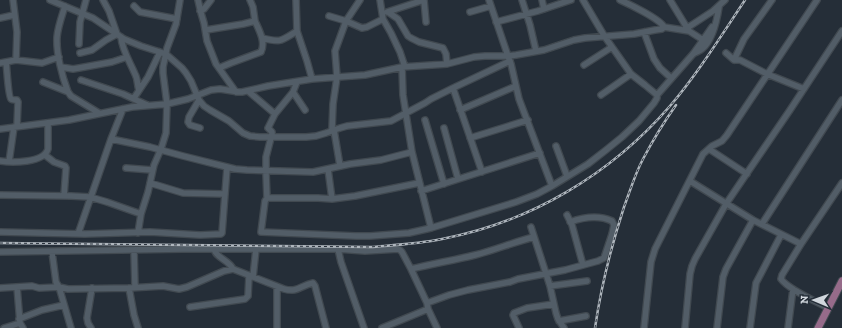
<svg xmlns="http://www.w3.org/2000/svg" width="842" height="328" viewBox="0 0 842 328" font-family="'Zilla Slab',serif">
<rect width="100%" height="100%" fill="#252e38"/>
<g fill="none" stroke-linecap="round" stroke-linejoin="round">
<g stroke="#414950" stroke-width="8">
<path id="minor" d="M13,0L17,32L16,60
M50,0L93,18L124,39L141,46L166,54L182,68L186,73L191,81L199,100L204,106L210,110L229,121L243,133L250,136L260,137H306L316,136L326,133L340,128L347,126L391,121L425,103L431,99L453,88L510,61
M198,0L201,13L204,23L207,41L216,64L236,92
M296,0L297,31L307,61L312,79
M380,0L383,19L391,33L400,52L405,67
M424,0L426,22
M489,0L508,56L511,64L519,99L552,186
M522,0L530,25L536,51
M542,0L544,9
M583,0L605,37L631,74L645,85L657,95
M620,0C629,4 660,19 664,27
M670,0L689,31
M65,6C62,16 58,26 57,37C56,53 62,76 68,92
M134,6L140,12L177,19
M200,11L204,9L211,0
M387,12L424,0
M388,12L398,19L408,36L411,38L419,42L443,48L446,54L447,64
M470,12L491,6
M329,16L346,21L362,28L367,27L383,19
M0,18L14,15
M496,22L538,11L571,0
M687,28L713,11L725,0
M206,30L243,24L255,21L253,7L250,0
M644,32L654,59L660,68L671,78
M121,37C122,50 130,62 135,74C138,79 137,85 139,90
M262,38C281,43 281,41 297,31
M703,40L712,27
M79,44L80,22L86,0
M80,53L92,50L106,40L117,34L109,11L103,0
M726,53L734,60H740L767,74L804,89
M693,54C696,52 700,51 702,49C713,40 717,20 719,7
M734,60L744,39L772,0
M6,62C7,68 8,96 11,99C12,100 16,100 17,100L18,102L17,126
M0,63L16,60L42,63L59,57
M584,65L612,47
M61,67L73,69L79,68L112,62L127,57
M402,67L403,95L412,152L431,228
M219,68L231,63L261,52C266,42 259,30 255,21
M81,80L123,94L147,105
M43,82L68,92L71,96L99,113
M453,88L482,172
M248,91L275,114
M293,92L305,110
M601,95L631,74
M134,98L148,77L160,52
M199,100L189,117L188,122L190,125L200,128
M460,110L516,86
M425,120L444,184
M444,128L458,179
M0,129L69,120L132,107L167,104L188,99L211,90L220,89L239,92H242L268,86L312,79L365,75L402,67L447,64L474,57L485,56H508L516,55L544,50L574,40L585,38L634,34L655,30L662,29L664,27L689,31L703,40L693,54L657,95V98L654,103L639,121L622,137L606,150L588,164L552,186L537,194L516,202L431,228L409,233L370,236H356L261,232L265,201L267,198L266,173V157L272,134V132L268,128L275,114L293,92L297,82
M332,130L333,104L337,77L335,51L346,21L360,0
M334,130L340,166
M470,138L528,120
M111,139L150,147L183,156L235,169L247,170L313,172L350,164L381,160L412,152
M556,146L567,176
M709,149L747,174
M45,155L54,162L65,166L66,168L64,196
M0,161C12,163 44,163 48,149V123
M9,162L14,127
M126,168L152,170
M328,169L332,199
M690,181L753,220L801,244
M150,183L183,193L225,194
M421,191L540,153
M0,195L71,196L90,197L107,202L141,214
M267,198H318L332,199L355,196L419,183
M567,215L572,225L583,265
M762,224L842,100
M531,227L550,286L556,313L558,319L564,328
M0,232L85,234L150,232L200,235L221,234L222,233L227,168
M138,233L141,214L148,192L154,165L161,149L166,133L167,104L163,73V67L167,48L176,24L180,0
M78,234L111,139L123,109
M214,249C216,258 229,260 233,269
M338,249L341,262L364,328
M134,250L135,287
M0,252L183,249H338L365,251L398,249L400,250L402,252L411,269L427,303L428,309L437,328
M52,252L56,282L59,287L71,328
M411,269C432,264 454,260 475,255C495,250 514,242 534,237
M253,277L256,249
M550,286L587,281
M17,287L20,323L23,328
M0,288L32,286L39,288L59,287L68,289L129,288L163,286L179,289L187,287L224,271L233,269L284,289C298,293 301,285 313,283L315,286L326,328
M129,288L134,315L138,328
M427,303L449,295L468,290L510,282L518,279L565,270L598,261L604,258L612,234L614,225L612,221C599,215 584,217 570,222
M190,307L245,299L248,296L249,276
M828,308C816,301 789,290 781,279L782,275L801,244L842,183
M19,319L42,310L64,305
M559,321L586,316
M4,328L20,323
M91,328L88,323L87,318L92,288
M277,328V287
M382,328L428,309
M519,328L513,315L514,313L527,308L554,304
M644,328L651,262L655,249L703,154L712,146L722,141L727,135L817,0
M685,328L690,274L692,266L695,259L726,204L790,110L842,31
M717,328L723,277L726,269L753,220
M750,328L756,283L781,235
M788,328L793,289"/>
</g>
<g stroke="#414950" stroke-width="9">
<path id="major" d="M818,328L842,281"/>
</g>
<use href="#minor" stroke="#525d67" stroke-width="5.5"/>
<use href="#major" stroke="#966b8a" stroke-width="7"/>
<g stroke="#afb6bd" stroke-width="2.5">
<path id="rail" d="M0,243L370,247C394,245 418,244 442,239C531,222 611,174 670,106C698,73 721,36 745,0
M595,328C601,287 611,247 624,207C630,191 635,174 643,159C653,140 664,122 676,105"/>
</g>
<use href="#rail" stroke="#252e38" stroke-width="1" stroke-dasharray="3" stroke-linecap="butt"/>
</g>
<g transform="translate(814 300) rotate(272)" stroke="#252e38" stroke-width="3" paint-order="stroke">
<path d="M0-3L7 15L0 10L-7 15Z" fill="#d1d7dd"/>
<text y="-6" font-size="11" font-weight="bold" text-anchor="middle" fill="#d1d7dd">N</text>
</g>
</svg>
